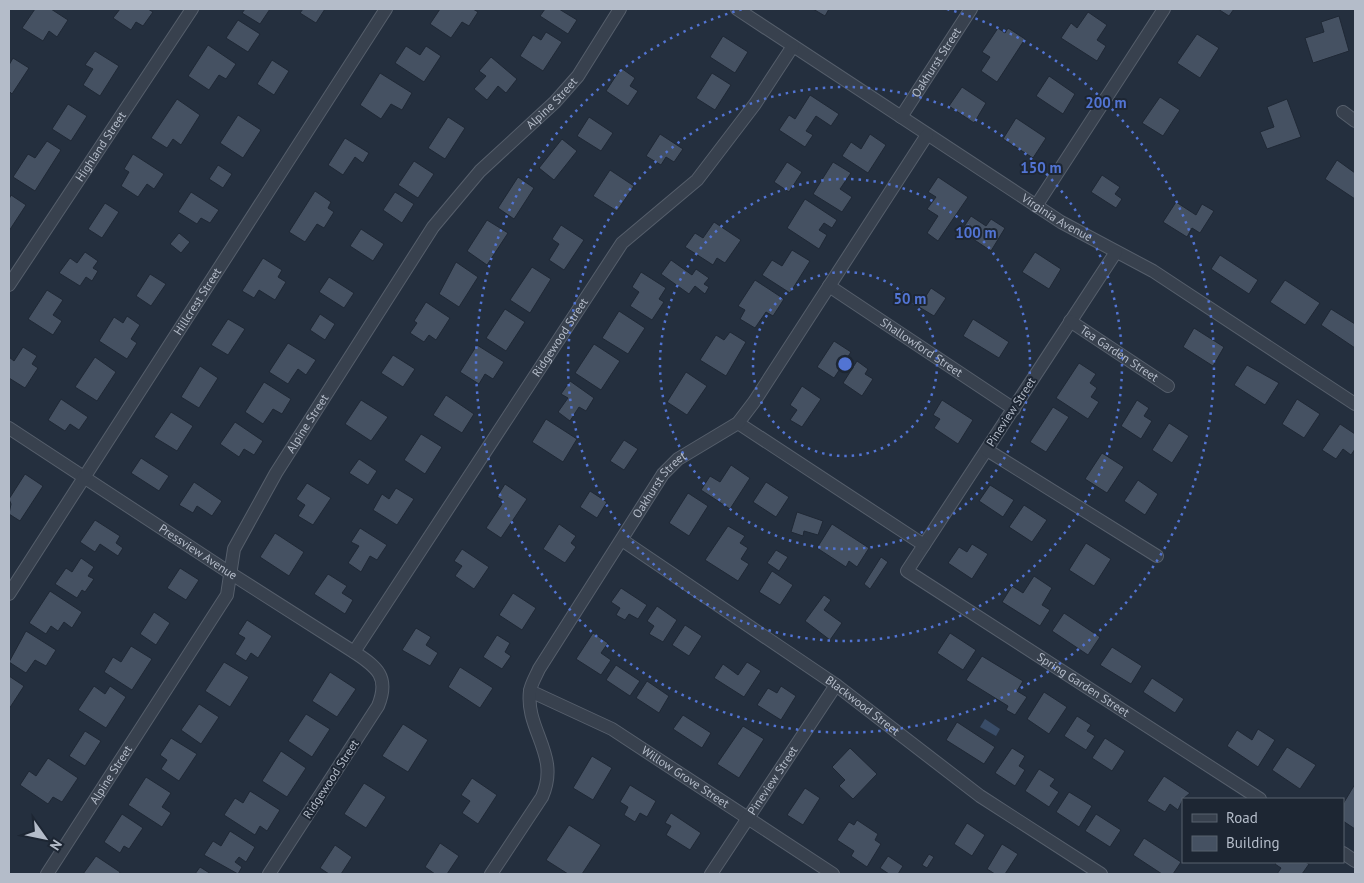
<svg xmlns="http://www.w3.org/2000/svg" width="1364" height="883" viewBox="0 0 1364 883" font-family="'PT Sans',sans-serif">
<rect width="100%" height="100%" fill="#242f3e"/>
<path fill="#394c67" d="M985,719L1000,729L996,736L980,727Z"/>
<path fill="#455162" stroke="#1f2835" d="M35,9H51L68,20L57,37L49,31L43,41L22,28Z
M120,9H148L153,12L143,26L136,22L131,30L113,18Z
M245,9H270L260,24L242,13Z
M303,9H325L316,23L300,13Z
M440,9H473L478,12L469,26L462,22L451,38L430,24Z
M545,9H559L577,20L568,34L540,16Z
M813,9H829L825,16Z
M1218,9H1234L1229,16Z
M1088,12L1107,25L1097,40L1106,46L1097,61L1061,38L1071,23L1077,28Z
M1339,16L1349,51L1313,63L1305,38L1324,32L1321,22Z
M238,20L260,34L248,52L226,38Z
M998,28L1005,33L1008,28L1025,39L997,82L981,71L990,57L982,52Z
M546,32L562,42L543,71L520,56L533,35L541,40Z
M1197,34L1219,48L1200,78L1177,63Z
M723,36L748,52L735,73L710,57Z
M208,45L236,64L226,79L219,75L209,90L188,76Z
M406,46L420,55L426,46L441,56L424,82L395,63Z
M95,51L119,66L100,96L83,85L93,69L85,65Z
M491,57L517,79L506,93L498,86L487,100L474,89L486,76L479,71Z
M13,58L29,68L12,94L9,91V65Z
M272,60L289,71L274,95L257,84Z
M621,68L635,78L630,86L638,91L628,106L606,91Z
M380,73L412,93L402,110L391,104L381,119L360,105Z
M712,73L731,85L715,110L696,98Z
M1049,76L1075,94L1063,114L1036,96Z
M962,87L986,103L974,123L949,106Z
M810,95L839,114L831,126L816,116L806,131L813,135L805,147L779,130L789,115L795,119Z
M1160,97L1180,110L1163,136L1142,123Z
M177,99L200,115L181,145L173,139L167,148L151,138Z
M1287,99L1301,137L1267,149L1260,132L1274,127L1267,107Z
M68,104L87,116L71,141L52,129Z
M238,115L261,130L243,158L220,143Z
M448,117L465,128L445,159L428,148Z
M589,117L613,133L601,151L577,136Z
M1016,118L1046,138L1033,158L1003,139Z
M660,134L683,149L674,162L666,157L661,165L646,156Z
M870,134L886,145L868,173L842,156L851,142L861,149Z
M345,138L369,153L363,163L355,157L343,175L328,165Z
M562,139L577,151L554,180L539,168Z
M47,141L61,150L35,191L13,177L28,154L35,158Z
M133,154L164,174L154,189L147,184L138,197L121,186L129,172L124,169Z
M1337,160L1355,173V199L1325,179Z
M414,161L434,174L418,198L398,185Z
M787,162L802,172L789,192L774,182Z
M833,162L851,173L840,189L852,197L842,212L813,194Z
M218,165L232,174L223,188L209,179Z
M610,170L634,186L617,211L593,196Z
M1102,175L1120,187L1115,194L1122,199L1116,208L1091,192Z
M518,177L534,188L514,219L498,208Z
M938,177L968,197L938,241L927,233L938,216L927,209L936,197L928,192Z
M315,191L331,202L328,208L334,212L324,228L317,224L305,242L289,232Z
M191,192L219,210L210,223L201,218L197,224L178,212Z
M395,192L414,204L402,223L383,210Z
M11,195L26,205L9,231V199Z
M805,199L837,220L832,228L824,223L819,230L827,235L819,249L787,228Z
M1176,202L1196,215L1202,204L1214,211L1200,233L1192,228L1187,237L1163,222Z
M105,203L119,212L102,238L88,229Z
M971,216L986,226L991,219L1005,228L991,251L961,231Z
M487,220L508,233L487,265L467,251Z
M714,222L741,240L725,263L717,258L713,265L685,247L695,233L703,238Z
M561,225L584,240L564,270L549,260L559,244L552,239Z
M361,229L384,244L373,261L350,246Z
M179,233L190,242L181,253L170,244Z
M792,250L810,261L790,293L762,275L772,260L782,266Z
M85,252L98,261L93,268L98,271L92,281L86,277L80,286L59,273L70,258L77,263Z
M1035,252L1061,269L1049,289L1022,272Z
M1220,255L1258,280L1249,294L1211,269Z
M263,258L282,270L278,277L286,282L275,300L259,290L254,298L242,291Z
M671,260L692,275L696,269L709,278L704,284L709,287L705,294L695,286L689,294L661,274Z
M456,262L478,277L459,307L439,294Z
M532,267L551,279L530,313L510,300Z
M641,272L666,288L659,299L664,302L652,320L630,306L639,292L632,287Z
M150,274L166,284L151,306L136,296Z
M329,277L354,293L344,308L319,292Z
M755,280L784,299L773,316L766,312L755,328L740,319L745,310L738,306Z
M1285,280L1320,303L1305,325L1270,302Z
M931,288L946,298L934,316L919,307Z
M47,290L63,300L53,315L62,321L53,335L28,319Z
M426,302L450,318L436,340L429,335L424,342L410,333L417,323L414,321Z
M505,309L525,322L506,351L486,338Z
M1331,309L1355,324V348L1321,325Z
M619,311L645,328L628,354L602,338Z
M320,314L335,324L325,340L310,330Z
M127,316L140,325L131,339L137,343L127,359L99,341L114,317L123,323Z
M228,319L245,329L228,355L211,345Z
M973,319L1009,342L999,358L963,336Z
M1194,328L1224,347L1213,366L1183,347Z
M730,332L746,342L726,376L700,360L716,335L724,340Z
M834,341L851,352L834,378L817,367Z
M288,343L316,360L306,375L298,369L288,384L269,372Z
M594,344L620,361L601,390L575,373Z
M477,345L504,362L493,379L485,374L479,384L460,372Z
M23,347L37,356L32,364L38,368L25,388L9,378V357L14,361Z
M393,355L415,369L403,387L381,373Z
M95,357L116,372L97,401L75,387Z
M857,361L868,369L865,374L873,379L862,396L843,383Z
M1079,363L1096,374L1090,383L1097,388L1091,397L1099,402L1088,419L1056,398Z
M1247,365L1279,383L1265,405L1234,385Z
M200,366L218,378L199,408L181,397Z
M686,372L707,386L687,415L667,402Z
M570,381L594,398L586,411L579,407L570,421L558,412L568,398L561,394Z
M264,382L291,399L282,414L273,409L263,424L245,412Z
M802,386L821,399L802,427L790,420L797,410L790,405Z
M446,395L474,414L462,433L433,415Z
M61,399L88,417L79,430L70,424L65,431L48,420Z
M1297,399L1320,414L1304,438L1282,424Z
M361,400L388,417L371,441L345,424Z
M942,400L973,420L958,444L934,428L940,419L933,415Z
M1137,400L1149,408L1144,416L1152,421L1141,439L1121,426Z
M1053,407L1069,417L1046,452L1030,442Z
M171,412L193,426L177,451L154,437Z
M546,419L577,439L563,462L532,442Z
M235,422L263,441L254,455L244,449L239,457L220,444Z
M1169,423L1189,436L1172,463L1152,450Z
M1340,424L1355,434V449L1351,455L1343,449L1336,459L1322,450Z
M421,434L442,447L425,474L404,460Z
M624,440L638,449L624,470L610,461Z
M1102,453L1124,467L1107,493L1085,479Z
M141,458L169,476L159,491L131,473Z
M359,459L377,471L368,485L349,473Z
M731,465L750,478L730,509L701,490L710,476L720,482Z
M25,474L43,486L20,521L9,514L11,504L9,499Z
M1138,480L1158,494L1145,515L1124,501Z
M194,482L222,501L212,516L197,506L193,513L179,505Z
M766,482L789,497L776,517L753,502Z
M307,483L331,498L313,525L298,516L305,505L296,499Z
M505,484L527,499L501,538L486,528L504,501L497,497Z
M990,485L1014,500L1003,517L979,501Z
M396,488L414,499L397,525L373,510L382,494L389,499Z
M590,491L607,502L597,518L580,507Z
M688,493L708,506L689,536L669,523Z
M1024,505L1047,520L1032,542L1009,527Z
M797,512L823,521L818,535L804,531L803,536L791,532Z
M95,520L120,536L116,543L123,548L118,556L100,544L95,552L80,542Z
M559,524L576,536L571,543L576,547L565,563L543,549Z
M832,524L869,548L857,567L849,561L846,567L817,548Z
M728,526L745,536L740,543L748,548L741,559L749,564L738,581L705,560Z
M360,528L387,545L377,560L370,556L361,572L348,563L359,546L351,542Z
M275,533L304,552L289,576L260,557Z
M1086,543L1111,559L1094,586L1069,570Z
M972,544L988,554L972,579L948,563L959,547L967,552Z
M462,549L489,567L474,589L455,576L462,566L454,561Z
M776,550L788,557L779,571L767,563Z
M881,557L888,562L870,589L864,584Z
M81,558L94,567L88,576L94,579L85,592L82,590L77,598L55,584L66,568L72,572Z
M180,568L199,580L186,600L167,588Z
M772,571L793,585L780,605L759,592Z
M328,574L347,586L342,593L353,600L345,614L314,594Z
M1034,576L1052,588L1042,605L1050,610L1040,626L1002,602L1012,586L1023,593Z
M621,588L647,605L638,619L629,614L625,620L616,615L620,608L611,602Z
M50,591L82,612L72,628L64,622L58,631L51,626L46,634L29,623Z
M513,593L536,608L522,630L499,615Z
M824,595L831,600L824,610L842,623L830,640L805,621Z
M657,606L677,620L663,642L649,634L654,626L647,621Z
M154,612L170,623L156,645L140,634Z
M1064,613L1100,637L1088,655L1052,631Z
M247,620L272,636L258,658L251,653L246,661L235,654L245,638L238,634Z
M685,625L702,636L689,656L672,645Z
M416,628L431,637L426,645L438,653L430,666L402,650Z
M26,631L56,650L46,666L35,660L26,673L9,662Z
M593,633L608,643L601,653L611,660L601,675L576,659Z
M950,633L976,650L963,670L937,653Z
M497,635L510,643L505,652L511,656L502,669L483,657Z
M131,646L152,659L132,690L104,672L113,657L121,662Z
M1112,647L1142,666L1131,684L1100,665Z
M982,656L1023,681L1017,691L1027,697L1015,715L1006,710L1008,706L966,680Z
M224,662L249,677L230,707L205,691Z
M747,662L761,671L744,697L714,678L723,664L738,675Z
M616,665L640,681L630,696L606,680Z
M460,667L493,688L480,708L448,687Z
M330,672L356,689L337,717L312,701Z
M9,676L24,686L9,709Z
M1152,678L1184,699L1175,713L1143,692Z
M647,681L669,696L659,713L636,698Z
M94,686L105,694L110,686L126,697L106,728L78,710Z
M781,686L796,696L781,720L757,705L768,688L777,693Z
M1044,692L1067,707L1049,734L1027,719Z
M199,704L219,717L201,744L181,730Z
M306,714L330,729L312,757L288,741Z
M683,715L711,733L702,748L673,729Z
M1077,716L1091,725L1087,731L1095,736L1086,750L1064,736Z
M957,722L995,747L984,764L946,740Z
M403,724L428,740L408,772L382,756Z
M743,726L764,739L739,778L717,764Z
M1258,729L1275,740L1258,767L1227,746L1237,730L1252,740Z
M85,731L101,741L85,766L69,756Z
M171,738L197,754L179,781L161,769L167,760L160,755Z
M1105,738L1125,751L1112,771L1092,758Z
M1287,747L1316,765L1300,789L1272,770Z
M850,748L877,774L853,799L839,786L845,780L832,767Z
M1012,748L1025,756L1019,766L1025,770L1015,786L995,773Z
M281,751L306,768L287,797L262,781Z
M592,756L612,768L593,800L573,788Z
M48,758L78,778L62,802L53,797L48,804L20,785L29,771L36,776Z
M1039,769L1055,779L1050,786L1059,792L1049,807L1025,791Z
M1164,776L1190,793L1183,799L1178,810L1170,804L1165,812L1147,801Z
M146,777L171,793L162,807L171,813L162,827L128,805Z
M472,778L497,795L478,824L462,813L470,801L461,795Z
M364,783L386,797L366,828L344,814Z
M1355,784V829L1343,821V804Z
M630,785L656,801L647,817L640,813L635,822L624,815L628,807L620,802Z
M805,788L820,798L803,825L787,815Z
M250,791L280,810L267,831L260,826L255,835L224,815L235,798L243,803Z
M1069,792L1092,806L1079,827L1056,812Z
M671,813L701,833L690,850L666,835L671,826L665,823Z
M122,814L143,828L129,849L124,846L120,853L104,842Z
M1096,814L1121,830L1110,847L1085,831Z
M857,820L878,834L875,840L881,844L867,867L851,856L854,851L837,840L849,822L854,825Z
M967,823L985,835L972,856L954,844Z
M569,825L601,845L582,874H568L546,860Z
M230,831L255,847L246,862L239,857L235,862L242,867L238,874L204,855L213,841L221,846Z
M1144,838L1181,862L1173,874H1162L1133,855Z
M440,843L459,856L447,874H435L425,867Z
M1002,844L1018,854L1005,874H995L987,869Z
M335,845L352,857L341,874H329L320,868Z
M929,854L934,857L927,868L922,865Z
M96,856L120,872L119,874H83Z
M888,856L903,866L898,874H889L880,868Z
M1277,862H1305L1309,864L1302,874H1277L1281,868L1275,864Z
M200,867L211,874H195Z"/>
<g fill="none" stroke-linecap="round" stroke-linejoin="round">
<g stroke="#565f6c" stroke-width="14">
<g id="street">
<path id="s1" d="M737,9L1061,222L1153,271L1355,404"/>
<path d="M1343,112L1355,121"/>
<path id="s2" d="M901,117L971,9"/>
<path d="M1036,206L1164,9"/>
<path id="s3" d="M1116,252L907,571L1260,799"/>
<path id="s4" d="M9,285L192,9"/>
<path id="s5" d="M829,286L1014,409"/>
<path id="s6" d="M1070,321L1168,386"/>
<path d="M738,423L924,545"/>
<path id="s7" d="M9,428L230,573L354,652C377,667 390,677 378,706L269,874"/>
<path d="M987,450L1157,556"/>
<path id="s8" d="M622,540L836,685L980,796L1101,874"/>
<path id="s9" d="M9,594L386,9"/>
<path id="s10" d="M354,652L622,243L697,180L755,104L793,46"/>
<path id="s11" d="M530,691L612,729L833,874"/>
<path d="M1343,853L1355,861"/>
<path id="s12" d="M47,874L227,595L234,549L276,473L433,227L480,171L555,102L578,76L620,9"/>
<path id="s13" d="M491,874L542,797C561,755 525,730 530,691C531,684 536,676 539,669L663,474L678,459L738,423L754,402L927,135"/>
<path id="s14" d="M711,874L836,685"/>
</g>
</g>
<use href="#street" stroke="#38414e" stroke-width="12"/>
</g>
<g fill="none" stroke="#5274d3" stroke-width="2.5" stroke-dasharray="2.5 5">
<circle cx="845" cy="364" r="92"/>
<circle cx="845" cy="364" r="185"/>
<circle cx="845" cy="364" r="277"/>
<path d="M947 9A369 369 0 1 1 743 9"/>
</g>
<g text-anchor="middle" stroke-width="4" stroke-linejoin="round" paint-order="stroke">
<g font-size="12" fill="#b4bcc9" stroke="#1d2633">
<text dy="4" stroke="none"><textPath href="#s2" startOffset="65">Oakhurst Street</textPath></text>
<text dy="4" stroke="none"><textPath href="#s12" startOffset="929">Alpine Street</textPath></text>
<text dy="4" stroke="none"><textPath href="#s4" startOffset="166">Highland Street</textPath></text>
<text dy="4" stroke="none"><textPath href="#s1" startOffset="382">Virginia Avenue</textPath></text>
<text dy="4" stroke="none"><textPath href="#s9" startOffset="348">Hillcrest Street</textPath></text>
<text dy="4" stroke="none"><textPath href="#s10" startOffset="376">Ridgewood Street</textPath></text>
<text dy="4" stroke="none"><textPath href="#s5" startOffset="111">Shallowford Street</textPath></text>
<text dy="4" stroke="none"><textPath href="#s6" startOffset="59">Tea Garden Street</textPath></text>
<text transform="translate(1011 412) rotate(-57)" y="4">Pineview Street</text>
<text dy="4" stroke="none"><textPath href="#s12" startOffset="524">Alpine Street</textPath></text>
<text dy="4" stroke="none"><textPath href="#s13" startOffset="446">Oakhurst Street</textPath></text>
<text dy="4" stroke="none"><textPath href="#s7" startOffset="226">Pressview Avenue</textPath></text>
<text dy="4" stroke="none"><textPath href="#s3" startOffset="591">Spring Garden Street</textPath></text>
<text dy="4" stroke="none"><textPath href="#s8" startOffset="292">Blackwood Street</textPath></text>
<text dy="4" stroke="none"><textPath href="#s12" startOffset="118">Alpine Street</textPath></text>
<text dy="4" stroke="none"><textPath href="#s11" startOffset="178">Willow Grove Street</textPath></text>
<text transform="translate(331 779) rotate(-57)" y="4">Ridgewood Street</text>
<text dy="4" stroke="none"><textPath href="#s14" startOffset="112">Pineview Street</textPath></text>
</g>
</g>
<circle cx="845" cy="364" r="8" fill="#5274d3" stroke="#1d2633" stroke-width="2.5"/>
<g font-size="15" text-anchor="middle" font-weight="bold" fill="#5274d3" stroke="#1d2633" stroke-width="4" stroke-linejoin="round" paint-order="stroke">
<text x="1106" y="108">200 m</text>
<text x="1041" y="173">150 m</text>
<text x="976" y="238">100 m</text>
<text x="910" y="304">50 m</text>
</g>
<rect width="1364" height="883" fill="none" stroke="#b4bcc9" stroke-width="20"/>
<rect x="1182" y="798" width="162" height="65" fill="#1d2633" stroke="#59626f"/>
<rect x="1192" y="814" width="25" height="8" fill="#38414e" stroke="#59626f"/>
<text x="1226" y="823" font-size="15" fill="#b4bcc9">Road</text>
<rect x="1192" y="836" width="25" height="15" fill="#455162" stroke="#59626f"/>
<text x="1226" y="848" font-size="15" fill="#b4bcc9">Building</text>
<g transform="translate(45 838) rotate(123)" stroke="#1d2633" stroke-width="4" paint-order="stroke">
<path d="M0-4L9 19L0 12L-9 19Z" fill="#b4bcc9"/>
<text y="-8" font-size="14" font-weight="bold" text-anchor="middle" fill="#b4bcc9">N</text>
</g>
</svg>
